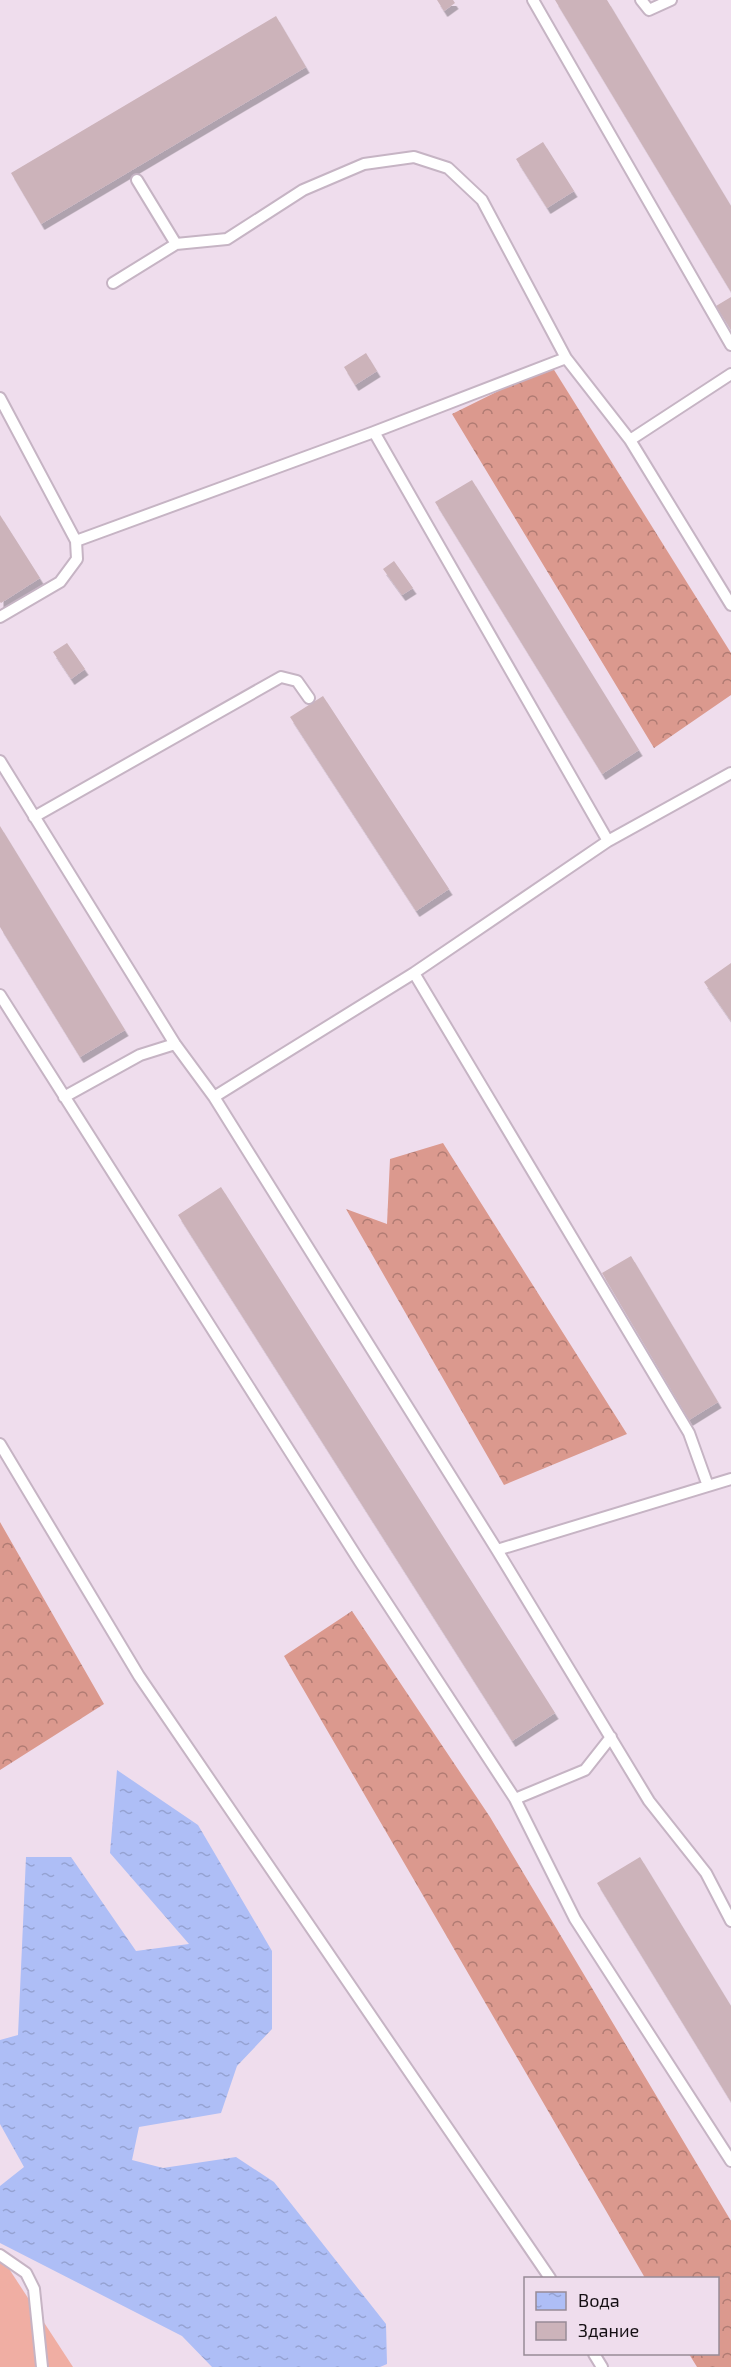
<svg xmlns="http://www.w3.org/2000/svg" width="731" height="2367" viewBox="0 0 731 2367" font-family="'Exo 2',sans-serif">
<defs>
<pattern id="forest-crowns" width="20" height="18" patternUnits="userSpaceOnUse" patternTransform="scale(1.5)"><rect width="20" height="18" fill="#db998e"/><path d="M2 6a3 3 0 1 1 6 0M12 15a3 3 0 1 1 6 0" fill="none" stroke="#b07b73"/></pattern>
<pattern id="water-ripples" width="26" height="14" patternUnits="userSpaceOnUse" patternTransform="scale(1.5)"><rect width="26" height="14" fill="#aebef6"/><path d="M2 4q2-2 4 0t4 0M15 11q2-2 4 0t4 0" fill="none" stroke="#95a2d2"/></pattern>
<filter id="shadow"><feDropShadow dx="3.5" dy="6" stdDeviation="0" flood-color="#0004"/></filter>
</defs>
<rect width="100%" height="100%" fill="#efdded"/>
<path fill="url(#forest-crowns)" d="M551,365L731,653V695L654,748L452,414Z
M443,1143L627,1434L504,1485L346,1209L387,1224L390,1159Z
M0,1522L104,1704L0,1770Z
M352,1611L490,1817L731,2221V2367H697L689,2354H718V2278H645L284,1656Z"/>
<path fill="#f0aea3" d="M0,2255L73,2367H0Z"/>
<path fill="url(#water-ripples)" d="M117,1770L198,1825L272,1951V2029L237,2066L221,2113L139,2127L132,2160L163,2168L236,2157L274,2182L386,2324L387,2364L380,2367H212L182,2336L0,2243V2186L24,2167L0,2124V2040L18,2035L26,1857H71L136,1951L189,1944L110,1853Z"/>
<path fill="#ccb3ba" filter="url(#shadow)" d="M437,0H453L455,3L444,11Z
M555,0H607L731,206V292Z
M276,16L306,67L41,224L11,173Z
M543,142L574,191L547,208L516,159Z
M731,297V330L716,306Z
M366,353L377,371L355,385L344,367Z
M472,480L639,750L602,774L435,502Z
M0,515L40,578L1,603L0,602Z
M394,561L413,588L402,595L383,569Z
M67,643L85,669L71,679L53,652Z
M323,696L449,889L416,911L290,717Z
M0,826L125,1030L80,1057L0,927Z
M731,963V1021L704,982Z
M221,1187L555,1713L512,1741L178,1215Z
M631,1256L718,1402L689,1420L602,1273Z
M640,1857L731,2006V2102L597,1883Z"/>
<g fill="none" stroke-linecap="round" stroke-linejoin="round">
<g stroke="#c6b4c4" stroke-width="14">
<path id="lane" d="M533,0L731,345
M641,0L649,10L671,0
M137,180L176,244
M113,283L176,244L227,239L303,190L364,164L414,157L448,168L482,200L566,358L630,440L731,605
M0,398L76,541L374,432L608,841
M374,432L566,358
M630,440L731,374
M0,617L60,582L77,559L76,541
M0,761L175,1044L214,1097L497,1550L649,1801L706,1873L731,1921
M34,817L281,677L297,681L309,698
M414,973L689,1433L708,1486
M0,995L360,1562L515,1799L575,1919L731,2161
M64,1097L140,1055L175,1044
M214,1097L414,973L608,841L731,773
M0,1444L139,1676L550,2278
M497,1550L731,1479
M515,1799L585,1770L611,1737
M0,2255L26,2273L34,2289L42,2367
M594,2354L602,2367"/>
</g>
<use href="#lane" stroke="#fff" stroke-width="10"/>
</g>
<rect x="524" y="2277" width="195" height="78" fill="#efdded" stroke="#988b96" stroke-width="1.5"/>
<rect x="536" y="2292" width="30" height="18" fill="url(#water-ripples)" stroke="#988b96" stroke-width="1.5"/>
<text x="578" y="2307" font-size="18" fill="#150f14">Вода</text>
<rect x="536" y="2322" width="30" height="18" fill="#ccb3ba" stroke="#988b96" stroke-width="1.5"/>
<text x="578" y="2337" font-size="18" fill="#150f14">Здание</text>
</svg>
